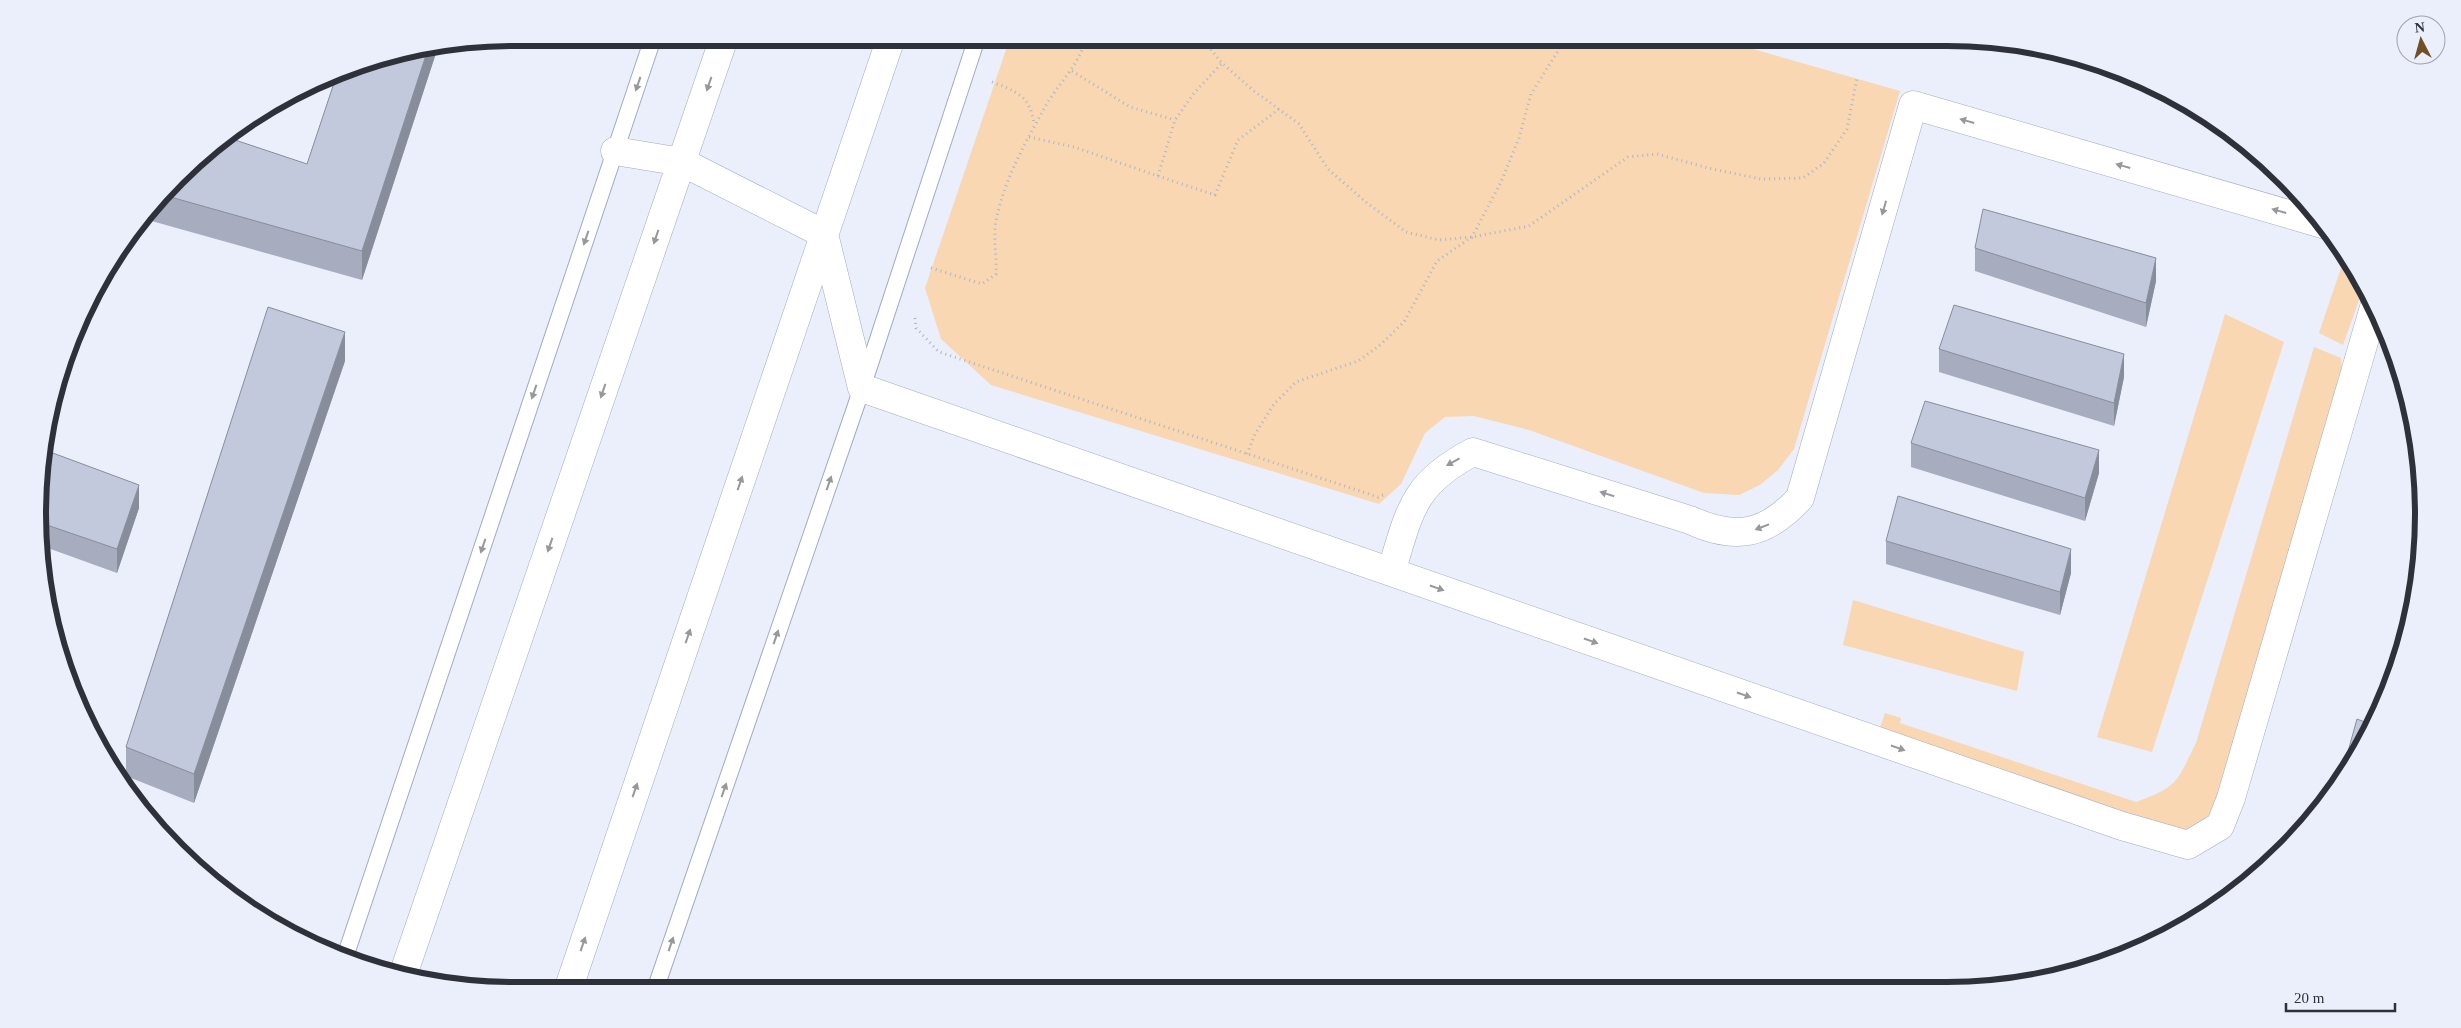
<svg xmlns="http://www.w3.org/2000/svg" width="2461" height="1028" viewBox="0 0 2461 1028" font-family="'Times New Roman',serif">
<rect width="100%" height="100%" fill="#eaeffb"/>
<path fill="#f8d7b2" d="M1010,38H1714L1900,91L1794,449L1778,470L1760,485L1739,495L1704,493L1529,430L1474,416L1445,417L1425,433L1401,484L1379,504L991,385L941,339L925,288Z
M2345,256L2364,286L2343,345L2319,333Z
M2225,314L2284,342L2152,752L2097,737Z
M2314,347L2341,358L2342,373L2217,807L2186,836L1877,736L1885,713L1901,718L1900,723L2136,802C2179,786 2176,783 2196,743Z
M1853,600L2024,652L2017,691L1843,645Z"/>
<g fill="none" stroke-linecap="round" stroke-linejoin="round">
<g stroke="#a4abbe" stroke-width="18">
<path id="lane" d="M345,957L653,38
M655,990L862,388L977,38"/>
</g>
<g stroke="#a4abbe" stroke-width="29">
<path id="secondary" d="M615,151L682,162L824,234L862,388L2122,826L2188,845L2220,826L2231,798L2375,304
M1391,572C1410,511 1412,484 1473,452L1690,520C1736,541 1766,535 1800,498L1913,105L2326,225
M404,972L724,38
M568,990L891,38"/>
</g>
<path stroke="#b1b5c0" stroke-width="3" stroke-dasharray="1 4" stroke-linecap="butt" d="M1201,38L1222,63L1254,91L1299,124L1328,169L1367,203L1406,232L1439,240L1472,237L1529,226L1628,157L1657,154L1712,169L1761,179L1803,178L1824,163L1847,129L1857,78
M1072,71L1130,107L1175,120
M992,82C1016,91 1031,96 1034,125
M1029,137L1074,147L1158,176L1175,120L1194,93L1222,63
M1158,176L1215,195L1238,140L1279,109
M931,268L982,284L996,274C997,257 993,237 996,221C1004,179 1027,139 1048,102C1061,81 1080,63 1086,38
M915,318L916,328L939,352L1378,497L1383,495
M1247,454L1255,434L1274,404L1296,382L1358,361L1379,346L1404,322L1437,261L1472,237L1501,182L1519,138L1531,94L1566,38"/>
<use href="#lane" stroke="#fff" stroke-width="16"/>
<use href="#secondary" stroke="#fff" stroke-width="28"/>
</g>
<path fill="#a7adbe" d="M437,50L362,280L148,220L200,156L307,164Z
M1975,248L2156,281L2146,327L1975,271Z
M1939,349L2124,377L2114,426L1939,372Z
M345,361L194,803L126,776V747Z
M1911,443L2099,473L2085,521L1911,467Z
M42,452L139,508L117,573L45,547Z
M2419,460L2422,477L2419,476Z
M1886,541L2071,573L2060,615L1886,564Z"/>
<path fill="#888d9b" d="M437,50L362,280V251L427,52Z
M2156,258V281L2146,327V303Z
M345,332V361L194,803V774Z
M2124,354V377L2114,426V403Z
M2099,450V473L2085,521V498Z
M139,485V508L117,573V549Z
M2071,549V573L2060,615V592Z"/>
<path fill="#c2c9dd" stroke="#888d9b" d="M427,52L362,251L167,196L200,156L226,137L307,164L337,74L361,63Z
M1983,209L2156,258L2146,303L1975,248Z
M1954,305L2124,354L2114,403L1939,349Z
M268,307L345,332L194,774L126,747Z
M1925,401L2099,450L2085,498L1911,443Z
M42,449L139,485L117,549L44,524L42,452Z
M1898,496L2071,549L2060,592L1886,541Z
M2357,719L2370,724L2343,779L2339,784Z"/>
<defs><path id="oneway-solid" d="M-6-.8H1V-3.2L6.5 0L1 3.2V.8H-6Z" transform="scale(1.25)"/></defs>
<g fill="#96989c">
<use href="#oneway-solid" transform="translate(638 84) rotate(109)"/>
<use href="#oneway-solid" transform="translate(709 84) rotate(109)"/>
<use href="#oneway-solid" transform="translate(1967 121) rotate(-164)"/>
<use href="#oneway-solid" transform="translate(2123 166) rotate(-164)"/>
<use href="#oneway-solid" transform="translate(1884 208) rotate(106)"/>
<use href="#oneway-solid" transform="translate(2279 211) rotate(-164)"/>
<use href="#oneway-solid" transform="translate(656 237) rotate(109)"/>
<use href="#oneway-solid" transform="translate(586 238) rotate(109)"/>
<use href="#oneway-solid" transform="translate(603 391) rotate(109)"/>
<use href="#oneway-solid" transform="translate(534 392) rotate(109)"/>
<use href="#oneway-solid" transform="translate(1453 462) rotate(151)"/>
<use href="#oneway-solid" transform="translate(740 483) rotate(-71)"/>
<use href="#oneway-solid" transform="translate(829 483) rotate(-71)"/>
<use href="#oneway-solid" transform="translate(1607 494) rotate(-163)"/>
<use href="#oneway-solid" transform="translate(1762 527) rotate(159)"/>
<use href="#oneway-solid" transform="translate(550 545) rotate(109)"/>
<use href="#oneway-solid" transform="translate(483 546) rotate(109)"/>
<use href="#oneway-solid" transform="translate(1437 588) rotate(19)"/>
<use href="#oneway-solid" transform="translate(688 636) rotate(-71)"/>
<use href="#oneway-solid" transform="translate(776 637) rotate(-71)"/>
<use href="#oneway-solid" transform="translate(1591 641) rotate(19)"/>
<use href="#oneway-solid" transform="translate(1744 695) rotate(19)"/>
<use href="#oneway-solid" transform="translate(1898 748) rotate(19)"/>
<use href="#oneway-solid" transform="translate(635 790) rotate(-71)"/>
<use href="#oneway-solid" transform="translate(724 790) rotate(-71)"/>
<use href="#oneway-solid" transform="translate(583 944) rotate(-71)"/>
<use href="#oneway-solid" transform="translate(671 944) rotate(-71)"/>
</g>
<path d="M0 0H2461V1028H0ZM514 46H1947A468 468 0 0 1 2415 514V514A468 468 0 0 1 1947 982H514A468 468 0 0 1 46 514V514A468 468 0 0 1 514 46Z" fill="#eaeffb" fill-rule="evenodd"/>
<path fill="none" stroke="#2e3139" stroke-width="6" d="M514 46H1947A468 468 0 0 1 2415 514V514A468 468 0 0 1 1947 982H514A468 468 0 0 1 46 514V514A468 468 0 0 1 514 46Z"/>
<g transform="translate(2421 40) rotate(354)"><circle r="24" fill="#eaeffb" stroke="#9fa3ad"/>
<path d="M0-4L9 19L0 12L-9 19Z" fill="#715027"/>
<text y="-8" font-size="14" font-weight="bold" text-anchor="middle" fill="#2e3139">N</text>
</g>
<path d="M2286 1003v8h109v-8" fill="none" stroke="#2e3139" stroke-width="2.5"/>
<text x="2294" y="1003" font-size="15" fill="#2e3139" stroke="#eaeffb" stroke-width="4" paint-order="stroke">20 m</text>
</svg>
